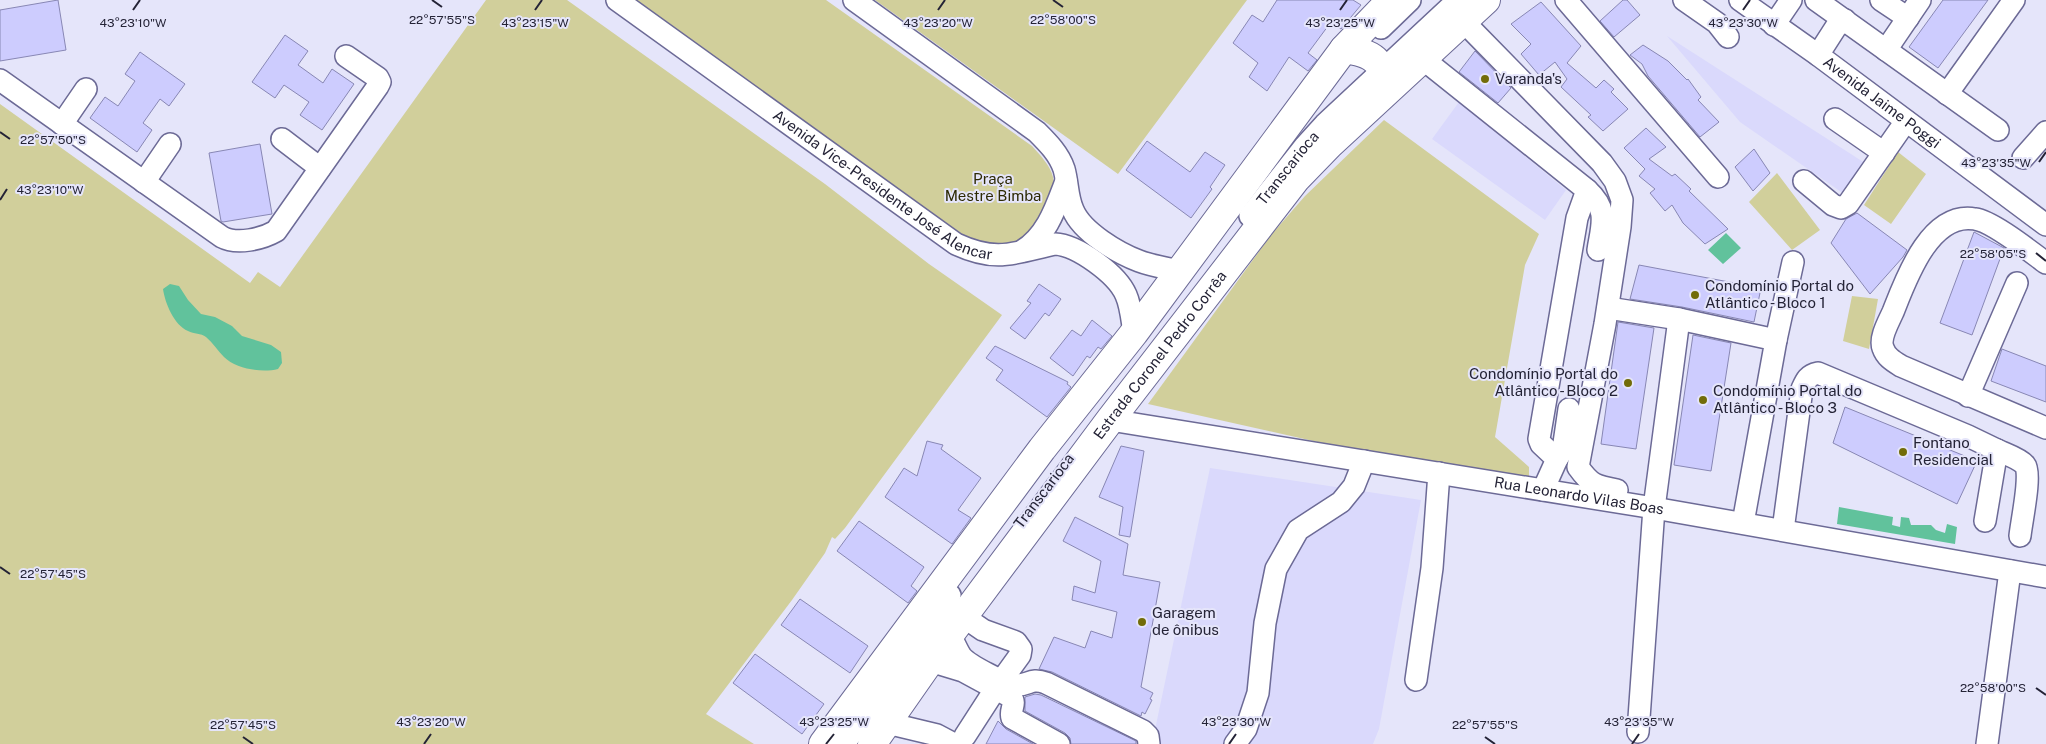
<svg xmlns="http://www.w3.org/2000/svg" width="2046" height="744" viewBox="0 0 2046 744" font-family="'Public Sans',sans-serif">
<rect width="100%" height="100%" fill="#e5e5fa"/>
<path fill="#dad9fc" d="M1667,36L1868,165L1847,196L1740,122Z
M1459,102L1566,190L1545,220L1432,139Z
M1210,468L1421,500L1379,729L1373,744H1152Z"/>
<path fill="#d1cf9b" d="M486,0H567L825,184L929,264L1002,315L845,528L835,539L832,537L825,553L792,600L706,714L754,744H0V104L250,283L258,272L280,287Z
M632,0H826L1032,146C1040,155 1050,165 1053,177C1058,195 1031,242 1013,246C1001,248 986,245 974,245Z
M875,0H1247L1118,174Z
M1384,120L1539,234L1525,265L1495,437L1529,467V479L1340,447L1148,404L1271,235L1305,196Z
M1898,152L1926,174L1891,224L1864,205Z
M1777,173L1820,230L1792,250L1749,202Z
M1852,296L1878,299L1869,349L1843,341Z"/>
<path fill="#61c29c" d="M1726,233L1741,248L1723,264L1708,250Z
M170,284L179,286L188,300L201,314L215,317L232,326L242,336L271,345L281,352L282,363L278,369C262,373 236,369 224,357C218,351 213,343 206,337C201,333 194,334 188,331C174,325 165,303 163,289Z
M1839,507L1893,517L1892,525L1900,527L1901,517L1909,518L1911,525H1931L1936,530L1945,533L1947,524L1957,527L1955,544L1837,524Z"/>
<path fill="#cdccfe" stroke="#8887b4" d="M58,0L66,50L0,61V10Z
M1277,0H1353L1361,5L1341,29L1331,22L1308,53L1317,60L1308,71L1289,57L1267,91L1249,77L1258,63L1233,43L1252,15L1263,22Z
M1623,0H1627L1640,15L1614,37L1600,21Z
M1943,0H1988L1938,68L1909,47Z
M1541,2L1581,46L1567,63L1596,88L1604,80L1614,89L1611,92L1628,109L1603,131L1588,117L1591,115L1561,87L1567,79L1555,62L1539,75L1521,54L1531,44L1511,24Z
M285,35L308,51L298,65L323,83L332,69L354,84L322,130L300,115L309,102L284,85L275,98L252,82Z
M1643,45L1668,61L1687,80L1688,79L1701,97L1698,100L1719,122L1700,137L1648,76L1642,64L1630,55Z
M1475,51L1511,88L1498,103L1459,72Z
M140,52L185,84L169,106L160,99L143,123L152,130L137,152L90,118L105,97L118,106L135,81L125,74Z
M1646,128L1666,147L1649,159L1672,176L1675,174L1691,189L1689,191L1728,229L1705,244L1683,223L1672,205L1665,211L1650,193L1655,189L1639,176L1645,169L1624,148Z
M1147,141L1190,172L1205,152L1225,165L1210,187L1212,189L1191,218L1126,170Z
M260,144L272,214L223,222L221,221L209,153Z
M1754,149L1770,173L1753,191L1735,167Z
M1857,213L1907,250L1903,257L1870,294L1831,243L1846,219Z
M1974,232L2004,248L1972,335L1940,323Z
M1639,265L1761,288L1754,322L1682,307L1630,299Z
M1039,284L1061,299L1049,316L1045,313L1025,339L1010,328L1031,303L1027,301Z
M1092,320L1112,336L1101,349L1098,347L1090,358L1087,356L1073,376L1050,358L1072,330L1081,336Z
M1618,322L1654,328L1636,449L1601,444Z
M1693,335L1731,343L1711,471L1674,465Z
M995,346L1068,382L1067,384L1071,387L1047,417L996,380L1003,370L986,358Z
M2002,349L2046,366V402L1991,381Z
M1845,407L1977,461L1957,504L1833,443Z
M927,441L943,445L941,449L981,478L958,510L971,518L952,544L885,497L904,468L917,476Z
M1121,446L1144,451L1130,537L1119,535L1123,507L1099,497Z
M1075,517L1128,544L1123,575L1160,582L1141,687L1153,693L1150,699L1152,700L1145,714L1142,712L1141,716L1052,672L1039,669L1054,637L1085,648L1091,631L1112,638L1117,612L1072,600L1074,586L1095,593L1101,561L1063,541Z
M859,521L924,567L911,586L917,591L908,603L837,551Z
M800,599L868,646L850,673L781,625Z
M755,654L824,704L802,734L733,683Z
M1035,694L1041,695L1136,741V744H1071L1070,738L1065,733L1025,711V697Z
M998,721L1006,729L1033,744H986Z"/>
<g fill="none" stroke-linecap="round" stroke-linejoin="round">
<g stroke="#6c6a96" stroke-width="24">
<g id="minor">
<path id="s1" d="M617,0L956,244C997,263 1014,253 1055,244C1077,245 1117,274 1126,295C1131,306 1132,321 1134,333"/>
<path d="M854,0L1037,132C1048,143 1059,154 1064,169C1068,183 1067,197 1073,210C1082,232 1118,253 1139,261C1152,266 1166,268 1180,271"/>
<path d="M1566,0L1718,177"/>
<path d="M1684,0L1717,23L1728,37"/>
<path id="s2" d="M1740,0L1818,55L2046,225"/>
<path d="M1816,0L1998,130"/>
<path d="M1881,0L1908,18"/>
<path d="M1463,21L1602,163L1615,181L1622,200L1620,227L1605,324L1578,467C1591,485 1595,486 1617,490"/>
<path d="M1774,25L1791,0"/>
<path d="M1381,28L1410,0"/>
<path d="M1886,50L1920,0"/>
<path d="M1818,55L1836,27L1845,20"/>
<path d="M1423,59L1587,190L1577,218L1539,439L1541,444L1557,459L1543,490"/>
<path d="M0,80L222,237C237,245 262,239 276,231L378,86L380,82L378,78L346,56"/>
<path d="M1947,94L2014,0"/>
<path d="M1835,119L1884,153"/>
<path d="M62,124L86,89"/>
<path d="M282,139L320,168"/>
<path d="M2023,158L2046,132"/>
<path d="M1804,181L1833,205L1841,208L1848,204L1906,121"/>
<path d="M144,182L170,144"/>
<path d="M1587,190C1609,210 1602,224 1598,250"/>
<path id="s3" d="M1250,216L1305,146L1325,124L1458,0"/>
<path d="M1022,251C1047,236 1056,207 1066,181"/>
<path d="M2046,263C2031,252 1992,221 1975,219C1930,211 1906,279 1893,312C1889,321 1879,338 1883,348C1886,357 1893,361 1901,366L2046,428"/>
<path d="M1608,308L1679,319L1654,508L1638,732"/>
<path d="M1679,319L1776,340L1743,523"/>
<path d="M1776,340L1793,262"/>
<path d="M1968,396L2017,283"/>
<path id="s4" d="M1110,420L1654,508L2046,577"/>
<path d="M1997,450C2005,454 2019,458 2025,465C2032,473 2021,524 2020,536"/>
<path d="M1557,459L1563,450L1569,409"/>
<path d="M1783,530L1802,389C1806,380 1808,375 1818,373L1968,436L1997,450L1985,521"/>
<path d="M964,617L983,630L1016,642L1021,649L1020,655L1002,680"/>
<path d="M950,635C954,642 957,650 961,656C968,665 1005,684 1016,685C1029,686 1030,677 1046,683L1143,731L1148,736L1149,744"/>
<path d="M930,661L963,671L1011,697C1017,704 1009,710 1012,718L1059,744"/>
<path d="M1416,680L1432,568L1439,473"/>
<path d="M887,723L937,735L954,744"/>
<path d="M965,736L996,688"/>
<path d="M844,744L950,595"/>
<path d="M1235,744L1246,729L1258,693L1265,623L1276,569L1298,530L1341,502L1354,486L1364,461"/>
<path d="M1987,744L2010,571"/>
</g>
</g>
<g stroke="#6c6a96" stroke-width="30">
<g id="major">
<path d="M1344,49C1376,53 1388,64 1381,96"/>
<path d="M823,744L1042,449L1134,333L1344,49L1391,0"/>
<path id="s5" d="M872,744L930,661L1110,420L1296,179L1329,145L1486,0"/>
</g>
</g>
<use href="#minor" stroke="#fff" stroke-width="21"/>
<use href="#major" stroke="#fff" stroke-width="28"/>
</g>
<path fill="none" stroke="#242336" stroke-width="2" d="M432,0L442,7M1053,0L1063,7M133,10L140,0M535,10L542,0M938,10L945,0M1340,10L1347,0M1743,10L1750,0M0,132L10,139M2039,162L2046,152M0,200L7,189M2036,253L2046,261M0,567L10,574M2036,688L2046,695M243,737L253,744M1485,737L1495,744M424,744L431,734M826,744L834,734M1229,744L1236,734M1632,744L1639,734"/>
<g fill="#726c09" stroke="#e5e5fa" stroke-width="2">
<circle cx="1485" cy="79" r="5"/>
<circle cx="1695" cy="295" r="5"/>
<circle cx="1628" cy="383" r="5"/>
<circle cx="1703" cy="400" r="5"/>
<circle cx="1903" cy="452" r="5"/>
<circle cx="1142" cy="622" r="5"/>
</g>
<g text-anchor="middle" stroke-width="4" stroke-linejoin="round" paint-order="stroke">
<g font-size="15" fill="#242336" stroke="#e5e5fa" text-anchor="start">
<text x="1495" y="84">Varanda's</text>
<text x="1705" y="291">Condomínio Portal do<tspan x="1705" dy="17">Atlântico - Bloco 1</tspan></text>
<text x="1618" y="379" text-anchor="end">Condomínio Portal do<tspan x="1618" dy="17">Atlântico - Bloco 2</tspan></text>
<text x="1713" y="396">Condomínio Portal do<tspan x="1713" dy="17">Atlântico - Bloco 3</tspan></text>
<text x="1913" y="448">Fontano<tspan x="1913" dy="17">Residencial</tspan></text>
<text x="1152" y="618">Garagem<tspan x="1152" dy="17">de ônibus</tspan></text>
</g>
<g font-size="15" fill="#242336" stroke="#e5e5fa">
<text dy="5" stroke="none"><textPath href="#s2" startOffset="175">Avenida Jaime Poggi</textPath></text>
<text dy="5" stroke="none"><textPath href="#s3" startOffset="61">Transcarioca</textPath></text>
<text dy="5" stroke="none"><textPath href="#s1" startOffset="325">Avenida Vice-Presidente José Alencar</textPath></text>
<text dy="5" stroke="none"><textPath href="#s5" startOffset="484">Estrada Coronel Pedro Corrêa</textPath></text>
<text transform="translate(1044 491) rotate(-53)" y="5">Transcarioca</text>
<text dy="5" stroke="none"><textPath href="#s4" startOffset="475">Rua Leonardo Vilas Boas</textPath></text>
</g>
<g font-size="15" fill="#2d2a04" stroke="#e5e5fa">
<text x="993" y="184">Praça<tspan x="993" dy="17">Mestre Bimba</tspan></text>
</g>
</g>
<g font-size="12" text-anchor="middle" fill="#242336" stroke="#e5e5fa" stroke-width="4" stroke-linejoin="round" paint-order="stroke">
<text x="442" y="24">22°57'55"S</text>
<text x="1063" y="24">22°58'00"S</text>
<text x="133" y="27">43°23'10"W</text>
<text x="535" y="27">43°23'15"W</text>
<text x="938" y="27">43°23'20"W</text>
<text x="1340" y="27">43°23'25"W</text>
<text x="1743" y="27">43°23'30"W</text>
<text x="53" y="144">22°57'50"S</text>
<text x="1996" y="167">43°23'35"W</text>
<text x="50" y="194">43°23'10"W</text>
<text x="1993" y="258">22°58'05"S</text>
<text x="53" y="578">22°57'45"S</text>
<text x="1993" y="692">22°58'00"S</text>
<text x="431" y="726">43°23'20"W</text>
<text x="834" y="726">43°23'25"W</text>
<text x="1236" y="726">43°23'30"W</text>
<text x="1639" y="726">43°23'35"W</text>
<text x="243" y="729">22°57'45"S</text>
<text x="1485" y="729">22°57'55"S</text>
</g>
</svg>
